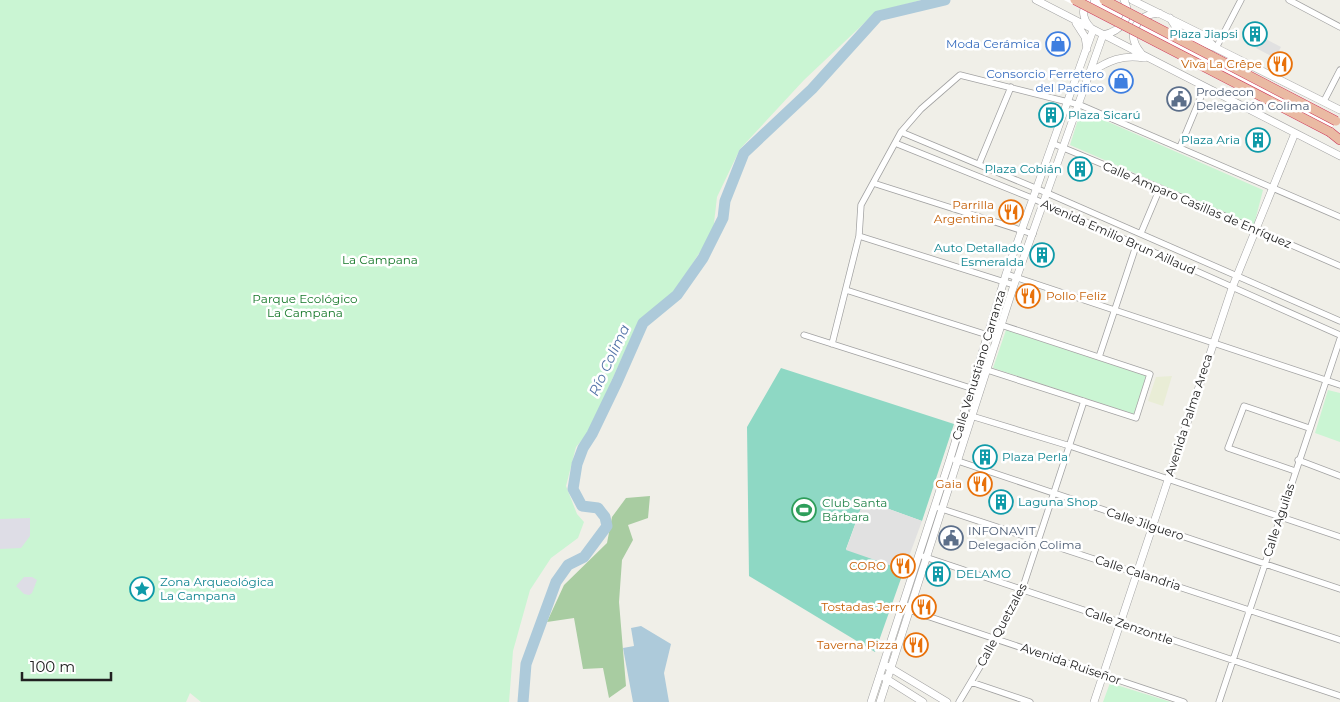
<svg xmlns="http://www.w3.org/2000/svg" width="1340" height="702" viewBox="0 0 1340 702" font-family="Montserrat,sans-serif">
<rect width="100%" height="100%" fill="#f0efe8"/>
<path fill="#e9edd6" d="M1172,376L1163,406L1148,401L1156,377Z"/>
<path fill="#a8cca1" d="M650,496L648,518L628,525L633,540L622,560L619,602L626,686L609,698L603,668L583,669L574,618L547,622L564,585L607,543L612,517L626,498Z"/>
<path fill="#caf5d3" d="M0,0H921L876,12L804,80L740,149L717,197L713,232L670,298L638,322L588,433L576,447L566,486L577,514L584,522L578,538L551,558L530,590L513,651L509,702H201L190,693L186,702H0Z
M1081,110L1263,190L1254,225L1070,145Z
M1006,330L1146,376L1134,414L993,368Z
M1328,390L1340,393V442L1315,433Z
M1110,683L1171,702H1103Z"/>
<path fill="#8ed8c4" d="M781,368L954,424L922,521L864,500L846,549L904,570L875,652L749,576L747,427Z"/>
<path fill="#e1e1e1" d="M1262,37L1281,47L1275,58L1256,48Z
M864,500L922,521L904,570L846,550Z"/>
<path fill="#dedde6" d="M30,518V536L21,548L0,549V519Z
M24,577H32L37,580L32,593L29,595L24,594L16,586Z"/>
<path fill="#adcada" d="M641,626L671,644L664,673L669,702H633L623,648L634,646L631,628Z"/>
<path fill="#fff" d="M1064,0H1114L1338,116L1327,136Z"/>
<g fill="none" stroke-linecap="round" stroke-linejoin="round">
<path stroke="#adcada" stroke-width="11" d="M523,702L526,664L556,582L568,565L584,557L607,526L605,517L598,508L582,506L573,489L577,464L583,448L592,434L617,382L643,323L677,295L703,258L723,218L725,201L744,153L812,89L878,16L945,0"/>
<g stroke="#a2a2a2" stroke-width="7">
<path id="minor" d="M1289,0L1340,27
M1216,48L1241,0
M1324,101L1340,70
M901,132L1047,193L1340,321
M895,143L1034,199L1340,335
M1054,144L1160,188L1340,266
M1180,147L1205,87
M979,164L1011,87
M873,183L1033,234
M1141,233L1160,188
M859,236L1014,285
M1006,274L1340,385
M846,290L997,338
M804,335L980,391
M832,344L859,236L861,205L901,132L921,109L960,75L1080,105L1340,217
M1099,357L1136,246
M978,367L1136,418L1150,374L992,322
M968,415L1070,446L1340,537
M955,460L1340,589
M1298,460L1340,476
M1295,471L1228,448L1244,406L1309,428
M939,508L1340,640
M919,555L1340,696
M906,609L1184,702
M971,682L1030,702
M959,702L997,638L1022,590L1084,401
M1219,702L1340,339"/>
</g>
<g stroke="#a2a2a2" stroke-width="8">
<path id="tertiary" d="M1036,0L1340,156
M1087,0C1081,10 1083,20 1091,28
M1132,0L1201,34L1216,48L1340,110
M1170,18L1179,32L1213,47
M1076,23L1085,37L1087,49
M1103,35C1121,31 1133,18 1124,0
M1141,53C1125,34 1136,15 1159,13
M1091,72C1108,61 1123,54 1144,58
M887,666L947,702
M885,678L923,702
M871,702L950,459L1006,274L1093,30
M880,702L1014,285L1103,35
M1094,702L1232,288L1295,133"/>
</g>
<g stroke="#cc3759" stroke-width="10">
<path id="trunk" d="M1330,132L1340,140"/>
</g>
<use href="#minor" stroke="#fff" stroke-width="5.5"/>
<use href="#tertiary" stroke="#fff" stroke-width="7"/>
<use href="#trunk" stroke="#eabaa3" stroke-width="9"/>
<g stroke="#cc3759" stroke-width="10" stroke-linecap="butt">
<path id="trunk-bridge" d="M1075,0L1330,132
M1104,0L1336,121"/>
</g>
<use href="#trunk-bridge" stroke="#eabaa3" stroke-width="9"/>
</g>
<defs>
<g id="building-ring" transform="scale(1.25)"><circle r="9.5" fill="#fff" stroke="#0f9aa8" stroke-width="1.5"/><path d="M-4-6H4V6H1V3H-1V6H-4ZM-2.5-4.3h1.7v1.8h-1.7ZM.8-4.3h1.7v1.8H.8ZM-2.5-1h1.7V.8h-1.7ZM.8-1h1.7V.8H.8Z" fill="#0f9aa8"/></g>
<g id="shop-ring" transform="scale(1.25)"><circle r="9.5" fill="#fff" stroke="#3f7fe0" stroke-width="1.5"/><path d="M-5-2.5h2.3a2.7 3.5 0 0 1 5.4 0H5L5.5 6h-11ZM-1.5-2.5h3a1.5 2.3 0 0 0-3 0Z" fill="#3f7fe0"/></g>
<g id="restaurant-ring" transform="scale(1.25)"><circle r="9.5" fill="#fff" stroke="#e8710a" stroke-width="1.5"/><path d="M-5-6h1v4h1v-4h1v4h1v-4h1v5L-1.5 .5V6h-2V.5L-5-1ZM5-6V6H3V1.5H1.5Q1.5-4 5-6Z" fill="#e8710a"/></g>
<g id="civic-ring" transform="scale(1.25)"><circle r="9.5" fill="#fff" stroke="#5c6f8a" stroke-width="1.5"/><path d="M-.6-6.5H3V-4.5H.6V-3L4-1V1h2V6H-6V1h2V-1L-.6-3ZM-1.2 2.5V6h2.4V2.5Z" fill="#5c6f8a"/></g>
<g id="stadium-ring" transform="scale(1.25)"><circle r="9.5" fill="#fff" stroke="#2e9e5b" stroke-width="1.5"/><path d="M0-5a6.5 5 0 1 0 0 10a6.5 5 0 1 0 0-10ZM-3.5-1.8h7v3.6h-7Z" fill="#2e9e5b"/></g>
<g id="sight-ring" transform="scale(1.25)"><circle r="9.5" fill="#fff" stroke="#0f9aa8" stroke-width="1.5"/><path d="M0-6L1.8-2.2L6-1.7L2.9 1.2L3.7 5.4L0 3.3L-3.7 5.4L-2.9 1.2L-6-1.7L-1.8-2.2Z" fill="#0f9aa8"/></g>
</defs>
<g fill-rule="evenodd">
<use href="#building-ring" x="1255" y="34"/>
<use href="#shop-ring" x="1058" y="44"/>
<use href="#restaurant-ring" x="1280" y="64"/>
<use href="#shop-ring" x="1121" y="81"/>
<use href="#civic-ring" x="1179" y="99"/>
<use href="#building-ring" x="1051" y="115"/>
<use href="#building-ring" x="1258" y="140"/>
<use href="#building-ring" x="1080" y="169"/>
<use href="#restaurant-ring" x="1011" y="212"/>
<use href="#building-ring" x="1042" y="255"/>
<use href="#restaurant-ring" x="1028" y="296"/>
<use href="#building-ring" x="985" y="457"/>
<use href="#restaurant-ring" x="980" y="484"/>
<use href="#building-ring" x="1001" y="502"/>
<use href="#stadium-ring" x="804" y="510"/>
<use href="#civic-ring" x="951" y="538"/>
<use href="#restaurant-ring" x="903" y="566"/>
<use href="#building-ring" x="938" y="574"/>
<use href="#sight-ring" x="142" y="589"/>
<use href="#restaurant-ring" x="924" y="607"/>
<use href="#restaurant-ring" x="916" y="645"/>
</g>
<g text-anchor="middle" stroke-width="5" stroke-linejoin="round" paint-order="stroke">
<g font-size="12" fill="#0d838f" stroke="#fff" text-anchor="start">
<text x="1238" y="38" text-anchor="end">Plaza Jiapsi</text>
<text x="1068" y="119">Plaza Sicarú</text>
<text x="1240" y="144" text-anchor="end">Plaza Aria</text>
<text x="1062" y="173" text-anchor="end">Plaza Cobián</text>
<text x="1024" y="252" text-anchor="end">Auto Detallado<tspan x="1024" dy="14">Esmeralda</tspan></text>
<text x="1002" y="461">Plaza Perla</text>
<text x="1018" y="506">Laguna Shop</text>
<text x="956" y="578">DELAMO</text>
<text x="160" y="586">Zona Arqueológica<tspan x="160" dy="14">La Campana</tspan></text>
</g>
<g font-size="12" fill="#366cbe" stroke="#fff" text-anchor="end">
<text x="1040" y="48">Moda Cerámica</text>
<text x="1104" y="78">Consorcio Ferretero<tspan x="1104" dy="14">del Pacifico</tspan></text>
</g>
<g font-size="12" fill="#c56008" stroke="#fff" text-anchor="end">
<text x="1262" y="68">Viva La Crêpe</text>
<text x="994" y="209">Parrilla<tspan x="994" dy="14">Argentina</tspan></text>
<text x="1046" y="300" text-anchor="start">Pollo Feliz</text>
<text x="962" y="488">Gaia</text>
<text x="886" y="570">CORO</text>
<text x="906" y="611">Tostadas Jerry</text>
<text x="898" y="649">Taverna Pizza</text>
</g>
<g font-size="12" fill="#4e5e75" stroke="#fff" text-anchor="start">
<text x="1196" y="96">Prodecon<tspan x="1196" dy="14">Delegación Colima</tspan></text>
<text x="968" y="535">INFONAVIT<tspan x="968" dy="14">Delegación Colima</tspan></text>
</g>
<g font-size="12" fill="#212121" stroke="#fff">
<text transform="translate(1197 205) rotate(23)" y="4">Calle Amparo Casillas de Enríquez</text>
<text transform="translate(1118 237) rotate(24)" y="4">Avenida Emilio Brun Aillaud</text>
<text transform="translate(979 365) rotate(-73)" y="4">Calle Venustiano Carranza</text>
<text transform="translate(1189 415) rotate(-72)" y="4">Avenida Palma Areca</text>
<text transform="translate(1279 520) rotate(-72)" y="4">Calle Aguilas</text>
<text transform="translate(1145 524) rotate(18)" y="4">Calle Jilguero</text>
<text transform="translate(1138 573) rotate(18)" y="4">Calle Calandria</text>
<text transform="translate(1002 625) rotate(-62)" y="4">Calle Quetzales</text>
<text transform="translate(1129 626) rotate(19)" y="4">Calle Zenzontle</text>
<text transform="translate(1071 664) rotate(19)" y="4">Avenida Ruiseñor</text>
</g>
<g font-size="12" fill="#167829" stroke="#fff">
<text x="380" y="264">La Campana</text>
<text x="305" y="303">Parque Ecológico<tspan x="305" dy="14">La Campana</tspan></text>
</g>
<g font-size="12" fill="#27864d" stroke="#fff" text-anchor="start">
<text x="822" y="507">Club Santa<tspan x="822" dy="14">Bárbara</tspan></text>
</g>
<g font-size="14" font-style="italic" fill="#5575a9" stroke="#fff">
<text transform="translate(609 360) rotate(-65)" y="5">Río Colima</text>
</g>
</g>
<path d="M22 672v8h89v-8" fill="none" stroke="#212121" stroke-width="2.5"/>
<text x="30" y="672" font-size="15" fill="#212121" stroke="#ffffff" stroke-width="4" paint-order="stroke">100 m</text>
</svg>
